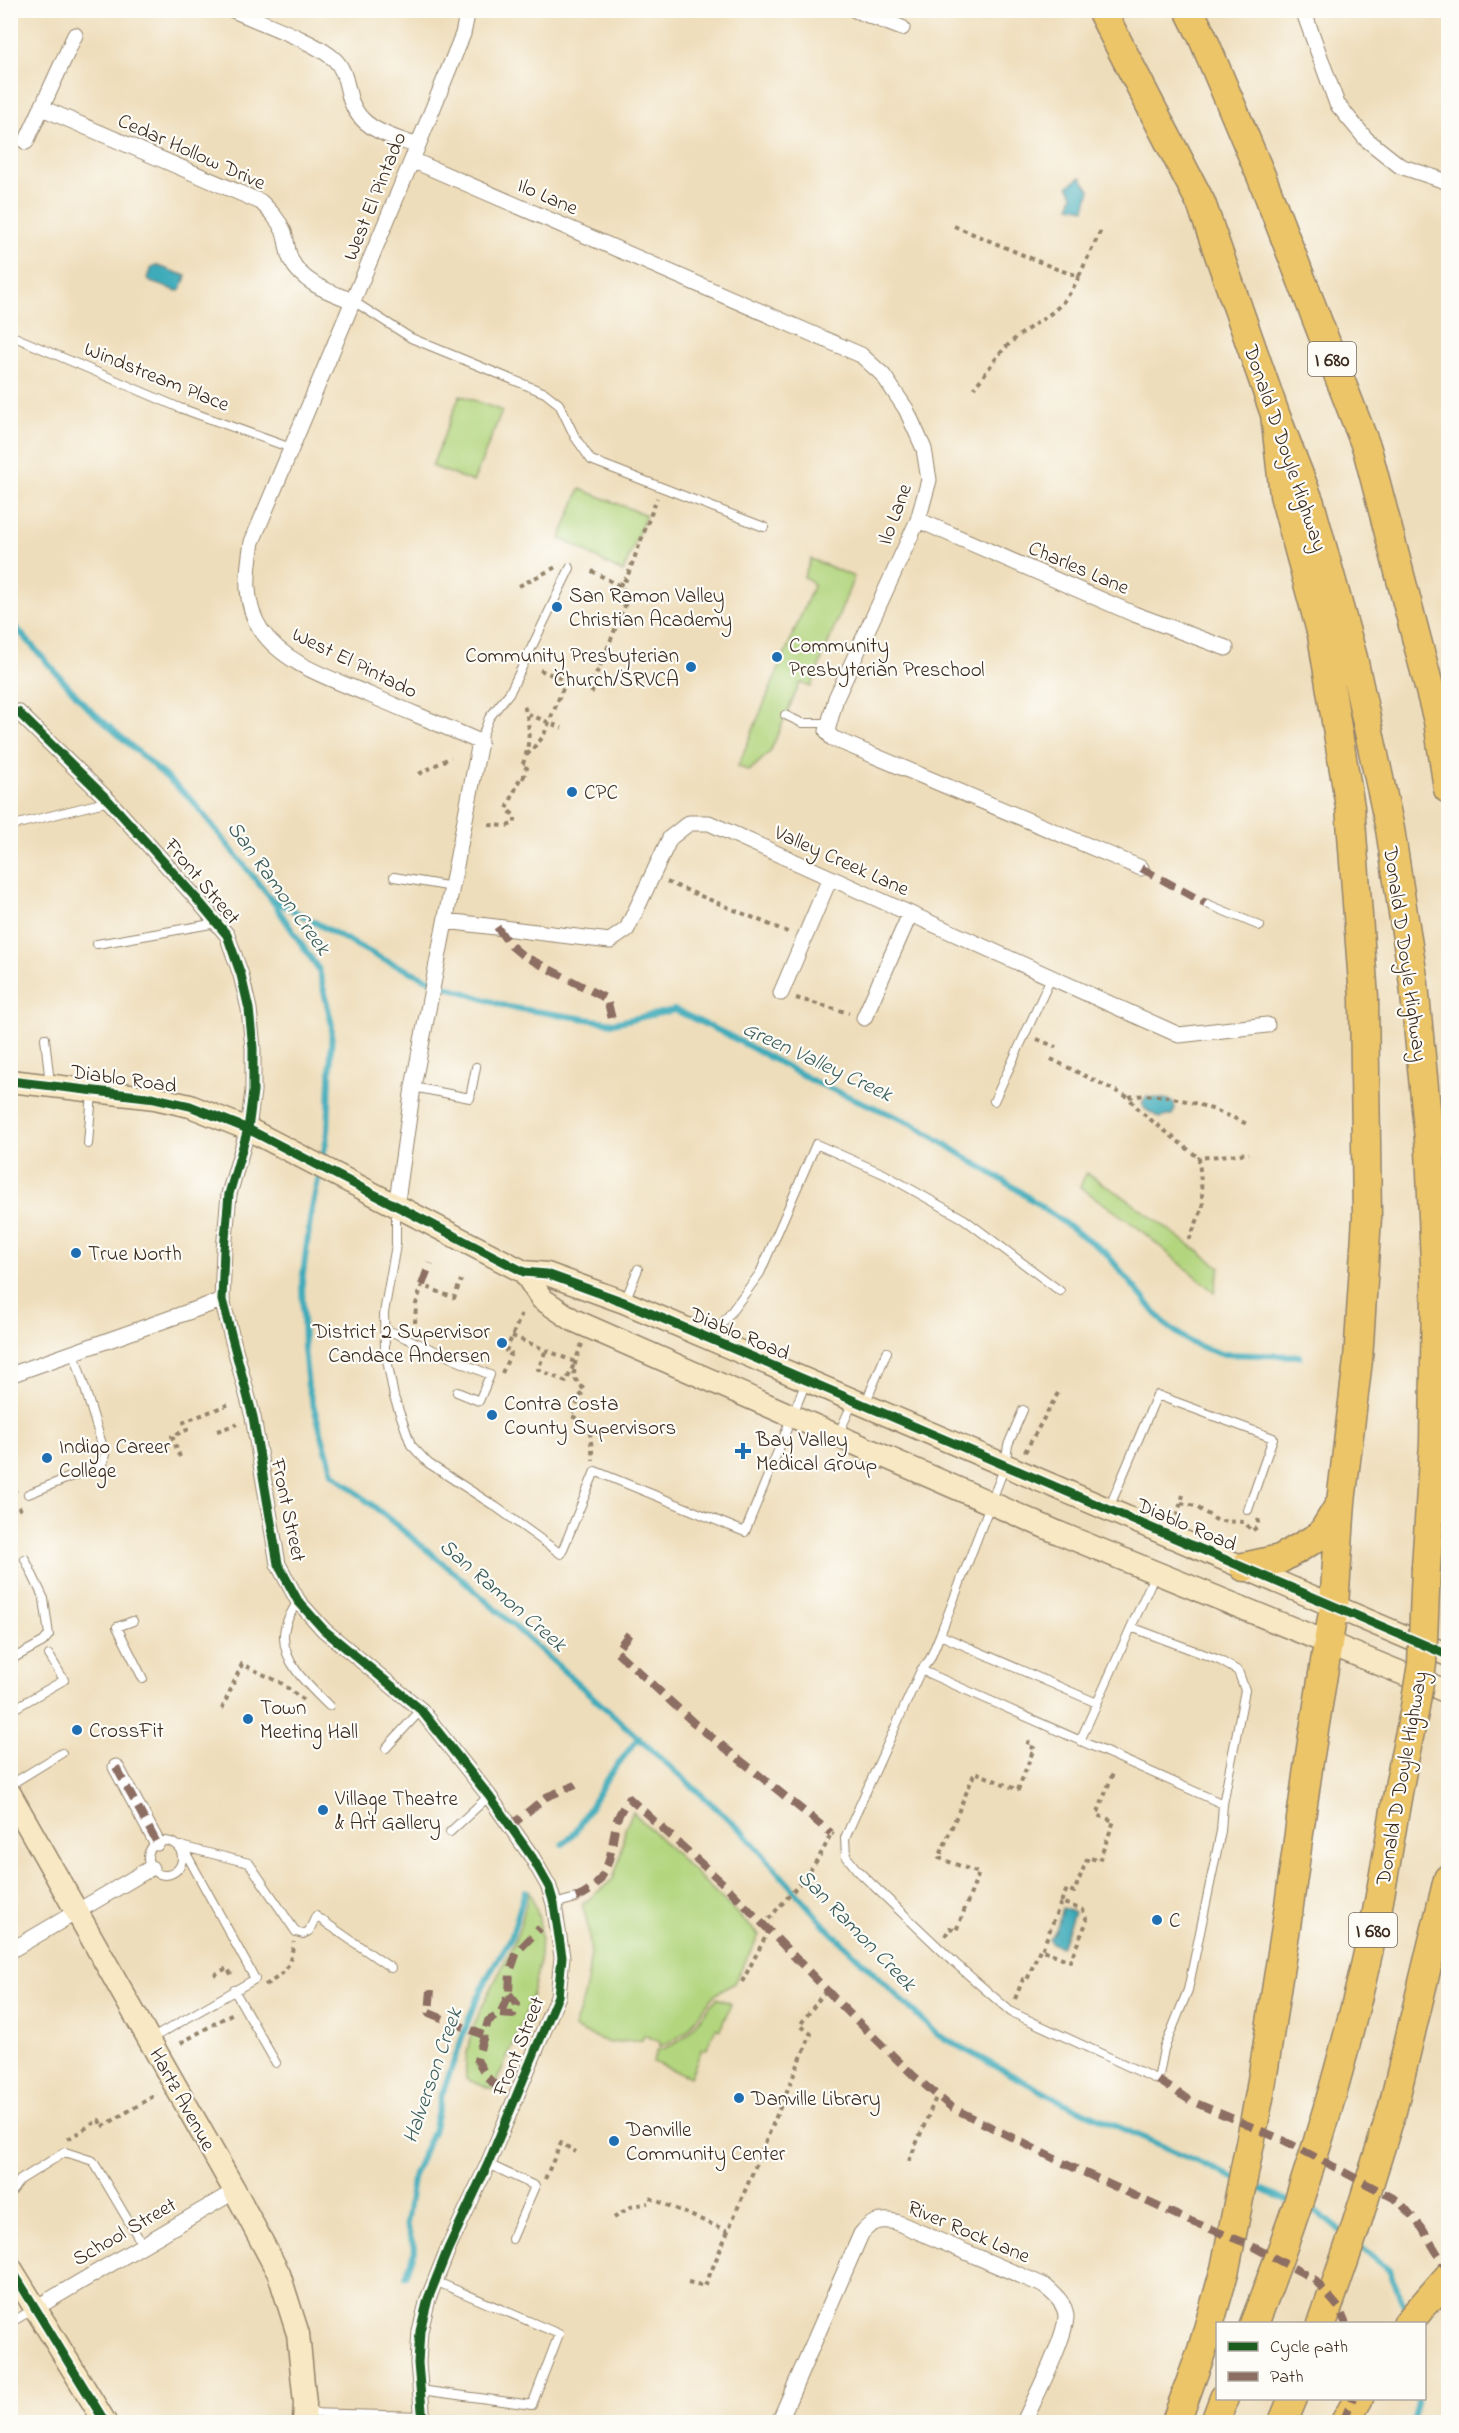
<svg xmlns="http://www.w3.org/2000/svg" width="1459" height="2433" viewBox="0 0 1459 2433" font-family="'Indie Flower',sans-serif">
<rect width="100%" height="100%" fill="#fdfcf7"/>
<filter id="ink" filterUnits="userSpaceOnUse"><feTurbulence type="fractalNoise" baseFrequency=".0167" numOctaves="2"/><feDisplacementMap in="SourceGraphic" scale="12" xChannelSelector="R" yChannelSelector="G"/><feConvolveMatrix kernelMatrix="1 2 1 2 8 2 1 2 1" color-interpolation-filters="sRGB"/></filter>
<filter id="wash" filterUnits="userSpaceOnUse"><feTurbulence type="fractalNoise" baseFrequency=".008" numOctaves="4" result="noise"/><feDisplacementMap in="SourceGraphic" scale="24" xChannelSelector="R" yChannelSelector="G"/><feGaussianBlur stdDeviation="1.35" result="paint"/><feColorMatrix in="noise" values="0 0 0 0 0 0 0 0 0 0 0 0 0 0 0 0 0 1.4 0 .05"/><feComposite in="paint" operator="in"/></filter>
<g filter="url(#wash)">
<rect width="100%" height="100%" fill="#eeddba"/>
<path fill="#b2d57e" stroke="#76804e" stroke-width="1.5" d="M460,395L502,411L473,482L432,466Z
M580,489L646,515L623,572C601,563 583,547 560,539Z
M811,559L854,577L811,687L800,683L770,752L749,771L738,766L814,584L804,577Z
M1086,1173L1120,1194L1220,1267L1214,1292L1137,1227L1080,1187Z
M633,1812L759,1935L734,1983L713,1996L687,2031L671,2042L659,2046L660,2042L644,2035L642,2040L609,2043L574,2028C589,1988 597,1947 582,1905L613,1879L620,1858L625,1829Z
M529,1891C534,1902 539,1914 540,1926C546,1983 514,2040 493,2090L466,2079C462,2025 496,1987 515,1940C522,1925 525,1907 529,1891Z
M717,1998L731,2004L720,2030L716,2028L706,2050L702,2049L690,2077L653,2062L658,2050C692,2041 695,2021 717,1998Z"/>
<path fill="#3cabba" stroke="#3c6a6c" stroke-width="1.5" d="M1081,177L1090,190L1085,209L1070,206L1073,194L1068,186Z
M155,265L186,276L181,290L177,291L150,282L148,278L152,267Z
M1146,1097L1170,1100L1174,1103L1175,1109L1172,1115L1160,1118L1145,1109L1142,1103Z
M1062,1908L1074,1912L1061,1947L1051,1943L1049,1938C1060,1930 1058,1919 1062,1908Z"/>
<g fill="none" stroke-linecap="round" stroke-linejoin="round">
<path stroke="#3cabba" stroke-width="6" d="M10,621L86,706L191,799L271,899L319,970L332,1025L328,1132L322,1161
M274,900L380,958L439,984L508,1007L613,1023L675,1010L728,1035L815,1082L913,1124L1015,1188L1105,1252L1164,1323L1191,1343L1221,1354L1300,1356
M320,1171L311,1213L302,1282L304,1348L308,1387L333,1473L455,1573L744,1833L827,1928L938,2035L1062,2102L1237,2179
M563,1844L576,1831L606,1780L639,1737
M1249,2184L1289,2201
M1304,2207L1317,2212L1345,2235
M1358,2245L1389,2270L1407,2312
M406,2276L415,2250L406,2224L414,2173L433,2132L441,2097L471,2013L488,1976L511,1938L525,1891
M1412,2422L1419,2398"/>
</g>
</g>
<g filter="url(#ink)">
<g fill="none" stroke-linecap="round" stroke-linejoin="round">
<g stroke="#94846c" stroke-width="10">
<path id="lane" d="M353,301L411,338L545,393L559,404L575,437L591,460L764,527
M10,335L180,408L291,448
M785,715L802,723H828
M480,742L489,718L510,692L570,568
M10,826L109,801
M394,877L453,887
M1205,903L1260,926
M97,944L217,923
M45,1038L50,1084
M413,1087L470,1098L476,1067
M994,1101L1051,978
M88,1144L92,1092
M396,1210V1245L384,1313L385,1349L394,1397L411,1445L428,1463L496,1507L561,1554L595,1471L745,1532L806,1382
M625,1301L638,1269
M385,1329L490,1375L479,1401L457,1392
M712,1338L760,1273L816,1144L884,1174L964,1219L1060,1291
M865,1404L887,1352
M1023,1410L1008,1445L1005,1466L940,1635L930,1659L921,1670L845,1838L846,1856L857,1870L956,1964L1011,2012L1158,2080L1164,2049L1188,1990L1221,1831L1223,1804L1245,1690L1238,1671L1219,1660L1131,1627
M838,1435L853,1402
M28,1494L103,1464L105,1454L74,1353
M1109,1508L1157,1395L1273,1438L1248,1510
M298,1601C292,1611 284,1623 284,1636C283,1664 311,1688 329,1706
M133,1621L117,1627L143,1679
M940,1635L1097,1703
M10,1660L43,1642L49,1635L44,1599L25,1559
M921,1670L1223,1804
M10,1711L64,1680L49,1655
M1080,1741L1155,1574
M386,1748L421,1710
M10,1785L62,1753
M450,1832L489,1796
M148 1858a17 17 0 1 1 34 0a17 17 0 1 1-34 0Z
M176,1845L249,1863L296,1932L303,1934L309,1931L316,1916L391,1968
M554,1904L576,1898
M234,1990L276,2063
M151,2039L255,1979L182,1846
M488,2164L535,2186L512,2239
M10,2194L20,2180L65,2152L93,2161L142,2244
M10,2323L32,2310
M420,2390L532,2405L559,2334L435,2281
M306,2413L423,2416"/>
</g>
<g stroke="#94846c" stroke-width="17">
<path id="street" d="M233,10C259,22 314,41 334,59C346,70 346,86 351,101C361,130 391,136 417,146
M855,10L902,28
M1303,10L1337,104L1366,139L1400,166L1448,182
M42,108L261,202C270,211 279,220 284,232C287,241 287,252 291,260C303,284 330,292 353,301
M26,142L75,35
M412,160L861,355L883,375L906,409L924,449L929,480L918,520L836,698L827,731L832,738L1141,868
M918,520L1134,614L1226,648
M10,712H18L109,801L196,898L227,935L241,975L249,1009L253,1048V1091L248,1129L229,1194L224,1250L222,1300L253,1417L278,1564L298,1601L324,1630L421,1710L489,1796L532,1857L549,1887L554,1904L562,1957L558,1996L488,2164L448,2249L428,2299L420,2331L418,2363L423,2422
M446,921L610,941L627,929L670,838L689,823H709L1179,1035L1267,1025
M781,993L830,878
M864,1018L910,914
M396,1208L413,1087L480,742C444,726 407,711 370,695C333,679 285,665 261,630C243,603 247,572 252,542L412,160L463,34L468,10
M10,1375L222,1300
M116,1767L157,1843
M10,1951L151,1868
M34,2309L235,2191
M779,2422L861,2234C871,2221 880,2219 896,2222L1045,2286C1054,2294 1065,2303 1066,2316C1066,2338 1034,2400 1024,2422"/>
</g>
<g stroke="#94846c" stroke-width="25">
<path id="secondary" d="M10,1081L155,1098L190,1106L248,1129L524,1272L547,1274L624,1302L1448,1655
M524,1272L542,1299L573,1320L1059,1533L1448,1692
M10,1794L235,2191L279,2274L298,2334L305,2404L304,2422
M10,2267L105,2422"/>
</g>
<g stroke="#94846c" stroke-width="31">
<path id="highway" d="M1101,10L1201,203L1275,414L1310,503L1353,658L1390,829L1414,984L1430,1150L1436,1285L1434,1443L1426,1567
M1189,10L1202,36L1262,178L1367,449L1438,721L1448,789
M1244,1567L1280,1559L1321,1535L1340,1504
M1254,2324C1304,2197 1344,2064 1373,1931C1385,1875 1393,1817 1404,1760
M1322,2324L1354,2232L1392,2111L1448,1879
M1407,2324L1448,2277
M1176,2422L1202,2350L1225,2269L1260,2093L1286,1927L1309,1761L1334,1606L1341,1502L1358,1360L1367,1217L1364,998L1350,807L1322,635L1284,495L1275,414
M1215,2422L1224,2398
M1283,2422L1293,2398
M1345,2422L1359,2398"/>
</g>
<path stroke="#94846c" stroke-width="4" stroke-dasharray="4.5 4.5" stroke-linecap="butt" d="M954,226L1059,270L1079,276C1060,319 1035,318 1006,347C994,359 985,375 974,388
M1079,276L1101,230
M519,586L556,567
M620,586L623,578L626,580L657,498
M540,670L594,692
M586,689L599,669L629,595L620,586L588,569
M528,714L562,728
M527,755L543,737L566,681
M419,774L451,757
M522,776H524L527,768L522,766C530,748 531,724 524,706
M489,825L507,826L515,823V816L507,809L521,776L525,778
M667,882L790,933
M796,998L849,1013
M1037,1039L1056,1047
M1051,1059L1128,1097L1141,1112L1199,1158
M1129,1097C1167,1090 1213,1108 1247,1124
M1189,1240L1203,1207L1199,1158L1249,1153
M415,1323L416,1304L422,1285L454,1298L461,1280
M512,1336L575,1362L566,1382L538,1369L546,1350
M582,1344C576,1359 567,1378 584,1389L571,1416L589,1423L593,1460
M502,1373L511,1353L506,1351L522,1313
M217,1431L237,1424
M1025,1452L1058,1393
M180,1457L172,1436L187,1430L184,1422L232,1403
M10,1483L16,1492
M1181,1503L1195,1506L1218,1521L1244,1522L1252,1531L1257,1527L1259,1517
M10,1514L22,1507L20,1504
M1177,1516L1183,1495
M222,1709L242,1664L281,1683L303,1700
M1061,1902L1067,1889L1074,1892L1088,1857L1099,1861L1114,1821L1097,1815L1113,1773
M763,1926C788,1895 816,1871 831,1833L834,1834
M945,1936L950,1928L956,1931L979,1873L939,1858L975,1772L1018,1790L1034,1748L1027,1746L1030,1737
M214,1975L227,1968L233,1977
M742,1982L768,1932
M265,1985C288,1972 289,1968 294,1942
M1015,1999L1023,1979L1027,1980L1040,1949L1070,1961L1087,1921L1083,1910L1061,1902L1042,1950
M181,2043L233,2013V2011
M68,2139L99,2120L102,2127L157,2094
M909,2161L937,2095
M545,2179L561,2143L576,2152
M650,2198L728,2231L811,2034L800,2025L826,1990
M614,2218L630,2207L648,2203
M688,2282L705,2286L728,2231
M459,2422V2419H472"/>
<use href="#lane" stroke="#fff" stroke-width="8"/>
<use href="#street" stroke="#fff" stroke-width="15"/>
<use href="#secondary" stroke="#f8e8c3" stroke-width="22"/>
<use href="#highway" stroke="#edc569" stroke-width="28"/>
<g stroke="#94846c" stroke-width="31" stroke-linecap="butt">
<path id="highway-bridge" d="M1404,1760L1414,1713L1422,1664L1426,1567"/>
</g>
<use href="#highway-bridge" stroke="#edc569" stroke-width="28"/>
<path stroke="#8d6e63" stroke-width="8" stroke-dasharray="15 8" stroke-linecap="butt" d="M1141,868L1205,903
M497,927L509,944L522,955L607,999L613,1023
M422,1285L430,1263
M629,1634L616,1651L694,1723L831,1833
M116,1767L157,1843
M509,1827L546,1797L576,1785
M576,1898C610,1884 610,1855 616,1823C618,1815 624,1806 629,1798L726,1886L846,2010L914,2076L951,2107L1059,2161L1183,2218L1246,2243L1314,2279L1339,2308L1346,2324
M431,1990L429,2013L483,2035
M500,2014L513,2015L517,2004L509,1994
M1158,2080L1191,2101L1283,2140L1399,2201L1422,2228L1448,2271
M498,2088L487,2077L477,2060L488,2021L500,2014L509,1994L510,1972L517,1952L540,1928
M1343,2422L1353,2398"/>
<g stroke="#fdfcf7" stroke-width="13">
<path id="cycleway" d="M10,712H18L109,801L196,898L227,935L241,975L249,1009L253,1048V1091L248,1129L229,1194L224,1250L222,1300L253,1417L278,1564L298,1601L324,1630L421,1710L489,1796L532,1857L549,1887L554,1904L562,1957L558,1996L488,2164L448,2249L428,2299L420,2331L418,2363L423,2422
M10,1081L155,1098L190,1106L248,1129L524,1272L547,1274L624,1302L1448,1655
M10,2267L105,2422"/>
</g>
<use href="#cycleway" stroke="#1b5e20" stroke-width="9"/>
</g>
</g>
<g fill="#1f6fb2" stroke="#fdfcf7" stroke-width="2">
<circle cx="557" cy="607" r="6"/>
<circle cx="777" cy="657" r="6"/>
<circle cx="691" cy="667" r="6"/>
<circle cx="572" cy="792" r="6"/>
<circle cx="76" cy="1253" r="6"/>
<circle cx="502" cy="1343" r="6"/>
<circle cx="492" cy="1415" r="6"/>
<path d="M740 1442h6v6h6v6h-6v6h-6v-6h-6v-6h6z"/>
<circle cx="47" cy="1458" r="6"/>
<circle cx="248" cy="1719" r="6"/>
<circle cx="77" cy="1730" r="6"/>
<circle cx="323" cy="1810" r="6"/>
<circle cx="1157" cy="1920" r="6"/>
<circle cx="739" cy="2098" r="6"/>
<circle cx="614" cy="2141" r="6"/>
</g>
<g text-anchor="middle" stroke-width="4.5" stroke-linejoin="round" paint-order="stroke">
<g fill="#fdfcf7" stroke="#75695f" stroke-width="1.5">
<rect x="1308" y="342" width="48" height="34" rx="4.5"/>
<rect x="1349" y="1913" width="48" height="34" rx="4.5"/>
</g>
<g font-size="20" font-weight="bold" fill="#3b2a1e">
<text x="1332" y="366">I 680</text>
<text x="1373" y="1937">I 680</text>
</g>
<g font-size="21" fill="#3b2a1e" stroke="#fdfcf7">
<text transform="translate(192 151) rotate(24)" y="7">Cedar Hollow Drive</text>
<text transform="translate(374 196) rotate(-68)" y="7">West El Pintado</text>
<text transform="translate(548 196) rotate(23)" y="7">Ilo Lane</text>
<text transform="translate(157 376) rotate(22)" y="7">Windstream Place</text>
<text transform="translate(1286 448) rotate(71)" y="7">Donald D Doyle Highway</text>
<text transform="translate(894 514) rotate(-70)" y="7">Ilo Lane</text>
<text transform="translate(1079 567) rotate(23)" y="7">Charles Lane</text>
<text transform="translate(355 662) rotate(26)" y="7">West El Pintado</text>
<text transform="translate(842 860) rotate(24)" y="7">Valley Creek Lane</text>
<text transform="translate(203 881) rotate(50)" y="7">Front Street</text>
<text transform="translate(1406 954) rotate(82)" y="7">Donald D Doyle Highway</text>
<text transform="translate(124 1078) rotate(8)" y="7">Diablo Road</text>
<text transform="translate(740 1333) rotate(23)" y="7">Diablo Road</text>
<text transform="translate(289 1510) rotate(78)" y="7">Front Street</text>
<text transform="translate(1187 1524) rotate(23)" y="7">Diablo Road</text>
<text transform="translate(1401 1778) rotate(-80)" y="7">Donald D Doyle Highway</text>
<text transform="translate(518 2046) rotate(-68)" y="7">Front Street</text>
<text transform="translate(183 2099) rotate(61)" y="7">Hartz Avenue</text>
<text transform="translate(124 2231) rotate(-30)" y="7">School Street</text>
<text transform="translate(969 2231) rotate(23)" y="7">River Rock Lane</text>
</g>
<g font-size="21" fill="#3b2a1e" stroke="#fdfcf7" text-anchor="start">
<text x="569" y="602">San Ramon Valley<tspan x="569" dy="24">Christian Academy</tspan></text>
<text x="789" y="652">Community<tspan x="789" dy="24">Presbyterian Preschool</tspan></text>
<text x="679" y="662" text-anchor="end">Community Presbyterian<tspan x="679" dy="24">Church/SRVCA</tspan></text>
<text x="584" y="799">CPC</text>
<text x="88" y="1260">True North</text>
<text x="490" y="1338" text-anchor="end">District 2 Supervisor<tspan x="490" dy="24">Candace Andersen</tspan></text>
<text x="504" y="1410">Contra Costa<tspan x="504" dy="24">County Supervisors</tspan></text>
<text x="756" y="1446">Bay Valley<tspan x="756" dy="24">Medical Group</tspan></text>
<text x="59" y="1453">Indigo Career<tspan x="59" dy="24">College</tspan></text>
<text x="260" y="1714">Town<tspan x="260" dy="24">Meeting Hall</tspan></text>
<text x="89" y="1737">CrossFit</text>
<text x="335" y="1805">Village Theatre<tspan x="335" dy="24">&amp; Art Gallery</tspan></text>
<text x="1169" y="1927">C</text>
<text x="751" y="2105">Danville Library</text>
<text x="626" y="2136">Danville<tspan x="626" dy="24">Community Center</tspan></text>
</g>
<g font-size="22" font-style="italic" fill="#3b5e5c" stroke="#fdfcf7">
<text transform="translate(280 887) rotate(54)" y="8">San Ramon Creek</text>
<text transform="translate(818 1060) rotate(25)" y="8">Green Valley Creek</text>
<text transform="translate(504 1594) rotate(41)" y="8">San Ramon Creek</text>
<text transform="translate(858 1929) rotate(46)" y="8">San Ramon Creek</text>
<text transform="translate(431 2075) rotate(-71)" y="8">Halverson Creek</text>
</g>
</g>
<rect width="1459" height="2433" fill="none" stroke="#fdfcf7" stroke-width="36"/>
<rect x="1216" y="2322" width="210" height="78" fill="#fdfcf7" stroke="#afa8a0" stroke-width="1.5"/>
<rect x="1228" y="2342" width="30" height="9" fill="#1b5e20" stroke="#afa8a0" stroke-width="1.5"/>
<text x="1270" y="2352" font-size="18" fill="#3b2a1e">Cycle path</text>
<rect x="1228" y="2372" width="30" height="9" fill="#8d6e63" stroke="#afa8a0" stroke-width="1.5"/>
<text x="1270" y="2382" font-size="18" fill="#3b2a1e">Path</text>
</svg>
